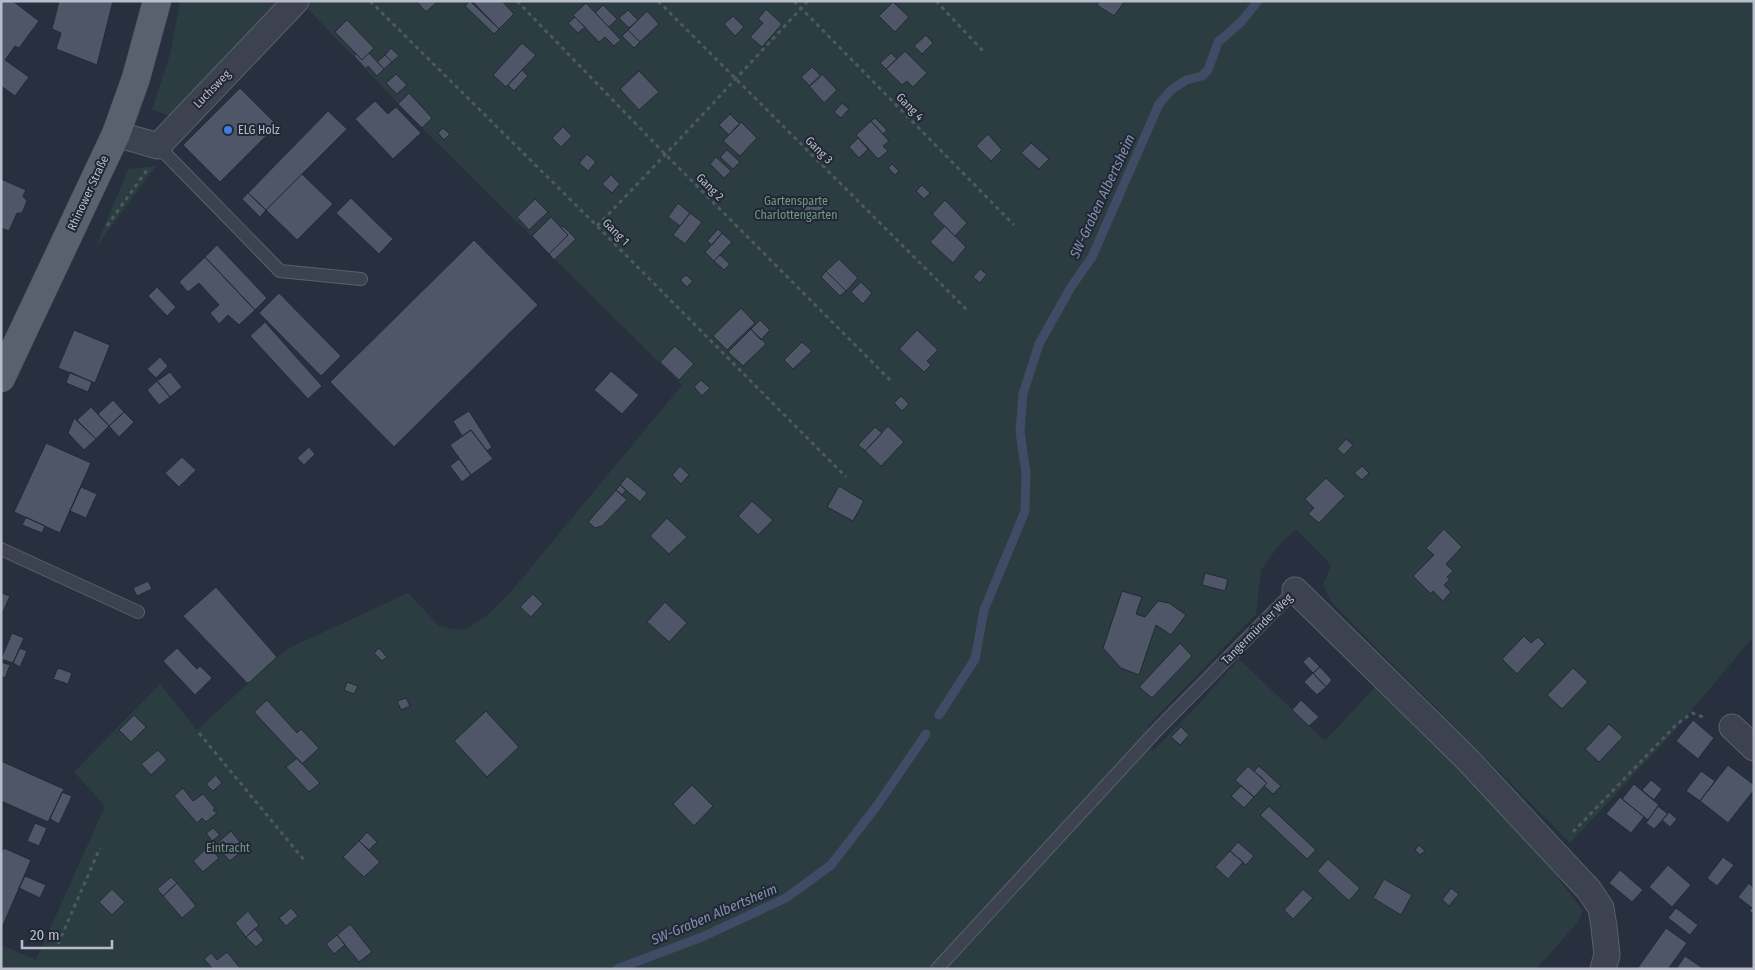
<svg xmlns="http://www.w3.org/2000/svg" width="1755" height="970" viewBox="0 0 1755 970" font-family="'Fira Sans Condensed',sans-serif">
<rect width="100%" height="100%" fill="#28303f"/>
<path fill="#2b3d41" d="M180,1H283L172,117L152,109L171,51Z
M312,1H1754V636L1670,736L1570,843L1333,604L1323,585L1331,565L1296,529L1279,545L1261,570L1256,614L1148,726L1152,752L1197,706L1239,659L1325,741L1377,685L1460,767L1542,857L1583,911L1578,922L1536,969H1V945L36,960L105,806L74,772L160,684L197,730L277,657L289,648L408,593L439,626L453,629L466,630L491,612L510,593L682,385L422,128L306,7Z
M156,166L96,247L128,169Z"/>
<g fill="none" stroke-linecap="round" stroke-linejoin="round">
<path stroke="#404c66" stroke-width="9" d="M939,715L975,659L984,610L1025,511L1026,473L1020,432L1023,394L1039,344L1071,287L1092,257L1159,104L1171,90L1186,80L1202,76L1208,70L1218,42L1241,22L1258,1
M617,969L702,937L786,898L831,865L876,807L926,734"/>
</g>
<path fill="#4e5667" stroke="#232936" d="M1,1H13L39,21L19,48L15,46L5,60L29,77L15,96L1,86Z
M59,1H113L97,65L56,49L61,33L52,29Z
M416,1H438L426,12Z
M470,1L499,29L494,34L465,6Z
M472,1H502L514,14L499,29Z
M1099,1H1125L1114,16L1097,5Z
M893,2L909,17L895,32L879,16Z
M586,3L621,40L614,46L605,37L599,42L573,15Z
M603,5L617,19L609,27L595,13Z
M766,9L782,24L762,47L750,37L763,23L758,19Z
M628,10L638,20L629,28L619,18Z
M647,11L659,24L640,42L628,30Z
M733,16L744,27L735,36L724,24Z
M575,17L585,27L578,33L568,23Z
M347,20L374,48L362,60L335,32Z
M628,30L640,42L634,48L622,36Z
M926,35L933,43L922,54L914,46Z
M522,43L536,55L506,87L493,75Z
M391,48L399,56L392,62L385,55Z
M905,51L927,73L913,87L907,81L902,85L886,69Z
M369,53L384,69L377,76L368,66L366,69L354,56L356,54L362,60Z
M891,53L897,59L886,69L880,63Z
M385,55L392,62L384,69L377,62Z
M812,67L821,76L810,86L801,77Z
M522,70L528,76L514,91L508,85Z
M639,71L659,92L639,110L620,89Z
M396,74L407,85L397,94L386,83Z
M822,74L837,90L824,103L809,86Z
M240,88L277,125L220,182L183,145Z
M409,93L432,118L422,128L398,104Z
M375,101L388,114L396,107L421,133L393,159L355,119Z
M842,103L849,109L841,118L834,112Z
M328,111L347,129L266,210L248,193Z
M730,114L740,124L729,135L719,125Z
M875,118L887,130L883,134L871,121Z
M871,121L889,141L883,146L888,151L878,159L856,135Z
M741,122L757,138L740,156L723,141Z
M563,127L572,136L561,147L552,138Z
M443,128L450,134L444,140L438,133Z
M988,134L1002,150L991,161L976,146Z
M858,138L868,149L859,158L849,147Z
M1031,143L1049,159L1039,169L1021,153Z
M727,150L740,162L733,169L720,157Z
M587,154L596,162L588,171L579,163Z
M716,157L731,171L724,178L710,164Z
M892,164L899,171L895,175L888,168Z
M302,174L333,204L297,240L266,210Z
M611,175L620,184L612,193L602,184Z
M1,179L26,190L23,196L27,201L22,213H17L9,231L1,228Z
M922,185L930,193L924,199L916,191Z
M820,192L830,201L813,218L803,210Z
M248,193L266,210L260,217L242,199Z
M351,198L393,239L379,254L336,213Z
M535,199L548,212L529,230L517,217Z
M945,200L967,223L955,236L932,214Z
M678,203L690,213L680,226L668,217Z
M690,213L702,222L685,244L673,235Z
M551,217L568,235L549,254L532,236Z
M563,226L576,239L554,260L549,254L568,235L561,228Z
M945,226L966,247L953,263L930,242Z
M718,229L722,233L712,245L707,241Z
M722,233L732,242L714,261L705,252Z
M474,240L538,305L394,447L330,382Z
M217,245L267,298L255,310L205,257Z
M720,255L730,264L724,270L714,261Z
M205,257L255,310L239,325L228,315L219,324L210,313L219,305L199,283L188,292L179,282Z
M839,259L858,278L846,291L826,271Z
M980,269L987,274L980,283L973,277Z
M826,271L846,291L840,296L821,277Z
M686,275L693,281L687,287L680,280Z
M861,282L872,293L863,304L851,292Z
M157,287L176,307L167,316L148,296Z
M279,293L341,356L321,376L259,313Z
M741,308L755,323L727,350L713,336Z
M760,320L770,330L761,340L751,329Z
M265,322L322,386L308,399L250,336Z
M751,329L766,344L743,366L728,352Z
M74,330L110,345L95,383L58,368Z
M917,330L938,350L927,361L931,365L924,372L899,349Z
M802,342L812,351L793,369L784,360Z
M675,346L694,364L679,380L660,362Z
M160,357L168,366L156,378L147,369Z
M611,371L639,395L622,414L594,390Z
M70,372L92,382L88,392L66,383Z
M170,372L182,387L170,397L157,381Z
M701,380L710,388L702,396L694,387Z
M157,381L170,397L159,405L147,390Z
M901,396L909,404L902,411L894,403Z
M113,400L124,412L109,426L98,414Z
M91,407L109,426L96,439L77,420Z
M469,411L492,447L487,451L471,430L462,436L453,421Z
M124,412L134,422L119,437L109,426Z
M74,418L96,439L84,450L68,433Z
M888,426L904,442L881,466L865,451Z
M875,427L882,433L865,451L858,445Z
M471,430L493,459L471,475L450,445Z
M1346,439L1353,445L1344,455L1337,449Z
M46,443L91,463L60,533L14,512Z
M309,447L315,454L304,465L297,458Z
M182,457L196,470L179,487L165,473Z
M459,459L471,475L462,482L450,466Z
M680,466L689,475L681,484L672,475Z
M1362,466L1369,473L1362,480L1354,473Z
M627,476L647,493L640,502L620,485Z
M1326,478L1345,496L1319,523L1308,514L1314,508L1305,499Z
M620,485L626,490L622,495L616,490Z
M839,486L864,501L853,521L827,507Z
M81,487L97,494L86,518L70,511Z
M616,490L627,500L602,526L595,528L588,522Z
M752,501L773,520L758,535L738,516Z
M26,517L45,526L42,533L22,525Z
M667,518L687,537L669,554L650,536Z
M1444,529L1462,547L1446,564L1453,571L1447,577L1450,579L1444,585L1451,592L1443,601L1433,591L1431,594L1413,576L1434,555L1426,548Z
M1205,573L1228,579L1225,591L1202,585Z
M148,581L152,589L137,596L133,588Z
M216,587L277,657L250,682L247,683L183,616Z
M1122,591L1142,597L1136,614L1145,617L1158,601L1169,603L1186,615L1171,635L1156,625L1139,675L1121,668L1103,648Z
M1,593L10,596L1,616Z
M533,594L543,604L531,617L520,607Z
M665,602L687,623L669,642L647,622Z
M12,633L24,638L13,663L1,659Z
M1524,636L1531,643L1538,637L1545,644L1517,674L1502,659Z
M1180,643L1192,656L1152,698L1139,687Z
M20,648L27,651L20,667L13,663Z
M177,648L197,669L200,666L212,678L195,695L163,661Z
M379,648L387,657L382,661L374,653Z
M1309,656L1320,667L1313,673L1303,662Z
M1,662L10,665L5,678L1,676Z
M1320,667L1332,680L1326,687L1313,673Z
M58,668L72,673L68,684L53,679Z
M1573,668L1588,682L1562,709L1547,695Z
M1313,673L1326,687L1317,695L1304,682Z
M347,682L358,686L354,694L344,690Z
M406,698L410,706L401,710L397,701Z
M267,700L297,733L301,729L319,748L302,764L254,712Z
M1301,700L1319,717L1309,726L1292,710Z
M486,711L519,747L487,777L454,741Z
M134,715L146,727L131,742L119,730Z
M1693,720L1714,738L1698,759L1676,741Z
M1609,724L1623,737L1599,762L1585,749Z
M1181,727L1189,735L1180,745L1171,737Z
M158,750L167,760L151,775L141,764Z
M297,758L320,783L309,792L286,767Z
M1,761L64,789L48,822L1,801Z
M1728,765L1754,785V790L1728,823L1700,801Z
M1248,766L1267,783L1254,797L1235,780Z
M1259,766L1281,786L1273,794L1264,786L1267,783L1254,771Z
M1701,771L1715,781L1700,801L1686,791Z
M216,775L222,783L213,791L206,784Z
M1651,780L1662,789L1654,800L1642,790Z
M1634,784L1659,805L1648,820L1622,799Z
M692,785L713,806L694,826L673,804Z
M1241,786L1254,797L1244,808L1231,796Z
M183,788L193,801L203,794L215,808L213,810L217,813L206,822L202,818L197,823L174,796Z
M62,792L72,796L59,824L50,819Z
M1620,797L1644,817L1631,833L1606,814Z
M1269,806L1316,850L1307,859L1260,815Z
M1658,806L1668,814L1654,829L1646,823Z
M1669,812L1677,819L1670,827L1662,820Z
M35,823L47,828L39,846L27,841Z
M213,828L220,835L212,841L206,833Z
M231,831L245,848L230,861L215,845Z
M367,832L377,842L369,850L359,841Z
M359,841L380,862L364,877L343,857Z
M1238,842L1254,856L1246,865L1230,851Z
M1419,845L1425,851L1420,855L1415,850Z
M209,846L219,858L203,872L193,861Z
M4,848L31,860L1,930V853Z
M1230,851L1243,862L1228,879L1215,867Z
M1723,857L1734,865L1717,886L1707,878Z
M1328,859L1360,888L1349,901L1317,871Z
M1668,865L1691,885L1672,907L1649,887Z
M1620,870L1643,890L1632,902L1609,883Z
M25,876L46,885L40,898L19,888Z
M171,877L177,883L163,896L157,889Z
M1384,879L1412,895L1401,915L1373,898Z
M177,883L196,906L182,918L163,896Z
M1749,883L1754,888V914L1749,911L1752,908L1738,897Z
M1451,888L1459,894L1449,906L1442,900Z
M112,889L125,902L112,915L99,902Z
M1303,889L1313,898L1293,919L1284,910Z
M291,908L298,916L286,926L279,918Z
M1676,908L1698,925L1690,935L1668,918Z
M248,911L259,925L246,937L235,923Z
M350,924L372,952L359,962L337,935Z
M1666,928L1687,943L1668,969H1637Z
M255,929L264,940L256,947L246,937Z
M337,935L345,945L334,954L326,944Z
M227,952L241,969H213L204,959L211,953L217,960Z
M1685,956L1704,969H1676Z"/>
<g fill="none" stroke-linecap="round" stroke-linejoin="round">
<g stroke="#5a606c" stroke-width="14">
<path id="lane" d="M158,146L280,271L361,279
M1,549L138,612
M937,969L1158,729L1295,590"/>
</g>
<g stroke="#5a606c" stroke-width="27">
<path id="street" d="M116,134L158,146L296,1
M1295,590L1467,759L1589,890L1601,908L1604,927L1607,955L1603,969
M1732,727L1754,748"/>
</g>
<g stroke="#454b58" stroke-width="29">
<path id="primary" d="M1,378L116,134L136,78L157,1"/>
</g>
<path stroke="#4a5a5f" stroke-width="3" stroke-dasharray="4 4" stroke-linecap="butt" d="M370,1L597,226L846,477
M517,1L666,155L893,383
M658,1L968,311
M794,1L1014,225
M936,1L984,52
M107,226L147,170
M597,226C669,152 738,76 808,1
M199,733L304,860
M1573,832L1677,724L1692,713L1706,718
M58,944L100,848"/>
<use href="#lane" stroke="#3c424f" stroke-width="12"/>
<use href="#street" stroke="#3c424f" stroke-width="25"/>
<use href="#primary" stroke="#5a616e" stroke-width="28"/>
</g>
<circle fill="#3f7fe0" stroke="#212734" stroke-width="2" cx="228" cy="130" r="5"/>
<g text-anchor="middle" stroke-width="4" stroke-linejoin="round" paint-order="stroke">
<g font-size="12" fill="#b8bdc9" stroke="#212734">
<text transform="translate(212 89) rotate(-46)" y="4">Luchsweg</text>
<text transform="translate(910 107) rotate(46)" y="4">Gang 4</text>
<text transform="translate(819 150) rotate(45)" y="4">Gang 3</text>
<text transform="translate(710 187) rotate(45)" y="4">Gang 2</text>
<text transform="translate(88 193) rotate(-65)" y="4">Rhinower Straße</text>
<text transform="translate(616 232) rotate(45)" y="4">Gang 1</text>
<text transform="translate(1257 629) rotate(-45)" y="4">Tangermünder Weg</text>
</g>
<g font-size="12" fill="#b8bdc9" stroke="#212734" text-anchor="start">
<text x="238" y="134">ELG Holz</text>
</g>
<g font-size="12" fill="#72987e" stroke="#212734">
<text x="796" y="205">Gartensparte<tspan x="796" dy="14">Charlottengarten</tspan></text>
<text x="228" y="852">Eintracht</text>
</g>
<g font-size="14" font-style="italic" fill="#8391ae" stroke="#212734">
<text transform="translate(1102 196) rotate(-65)" y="5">SW-Graben Albertsheim</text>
<text transform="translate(714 914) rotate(-23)" y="5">SW-Graben Albertsheim</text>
</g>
</g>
<rect width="1755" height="970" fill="none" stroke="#b8bdc9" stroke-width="5"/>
<path d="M22 940v8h90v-8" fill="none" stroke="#b8bdc9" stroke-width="2.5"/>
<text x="30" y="940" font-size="15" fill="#b8bdc9" stroke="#212734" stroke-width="4" paint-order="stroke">20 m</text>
</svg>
